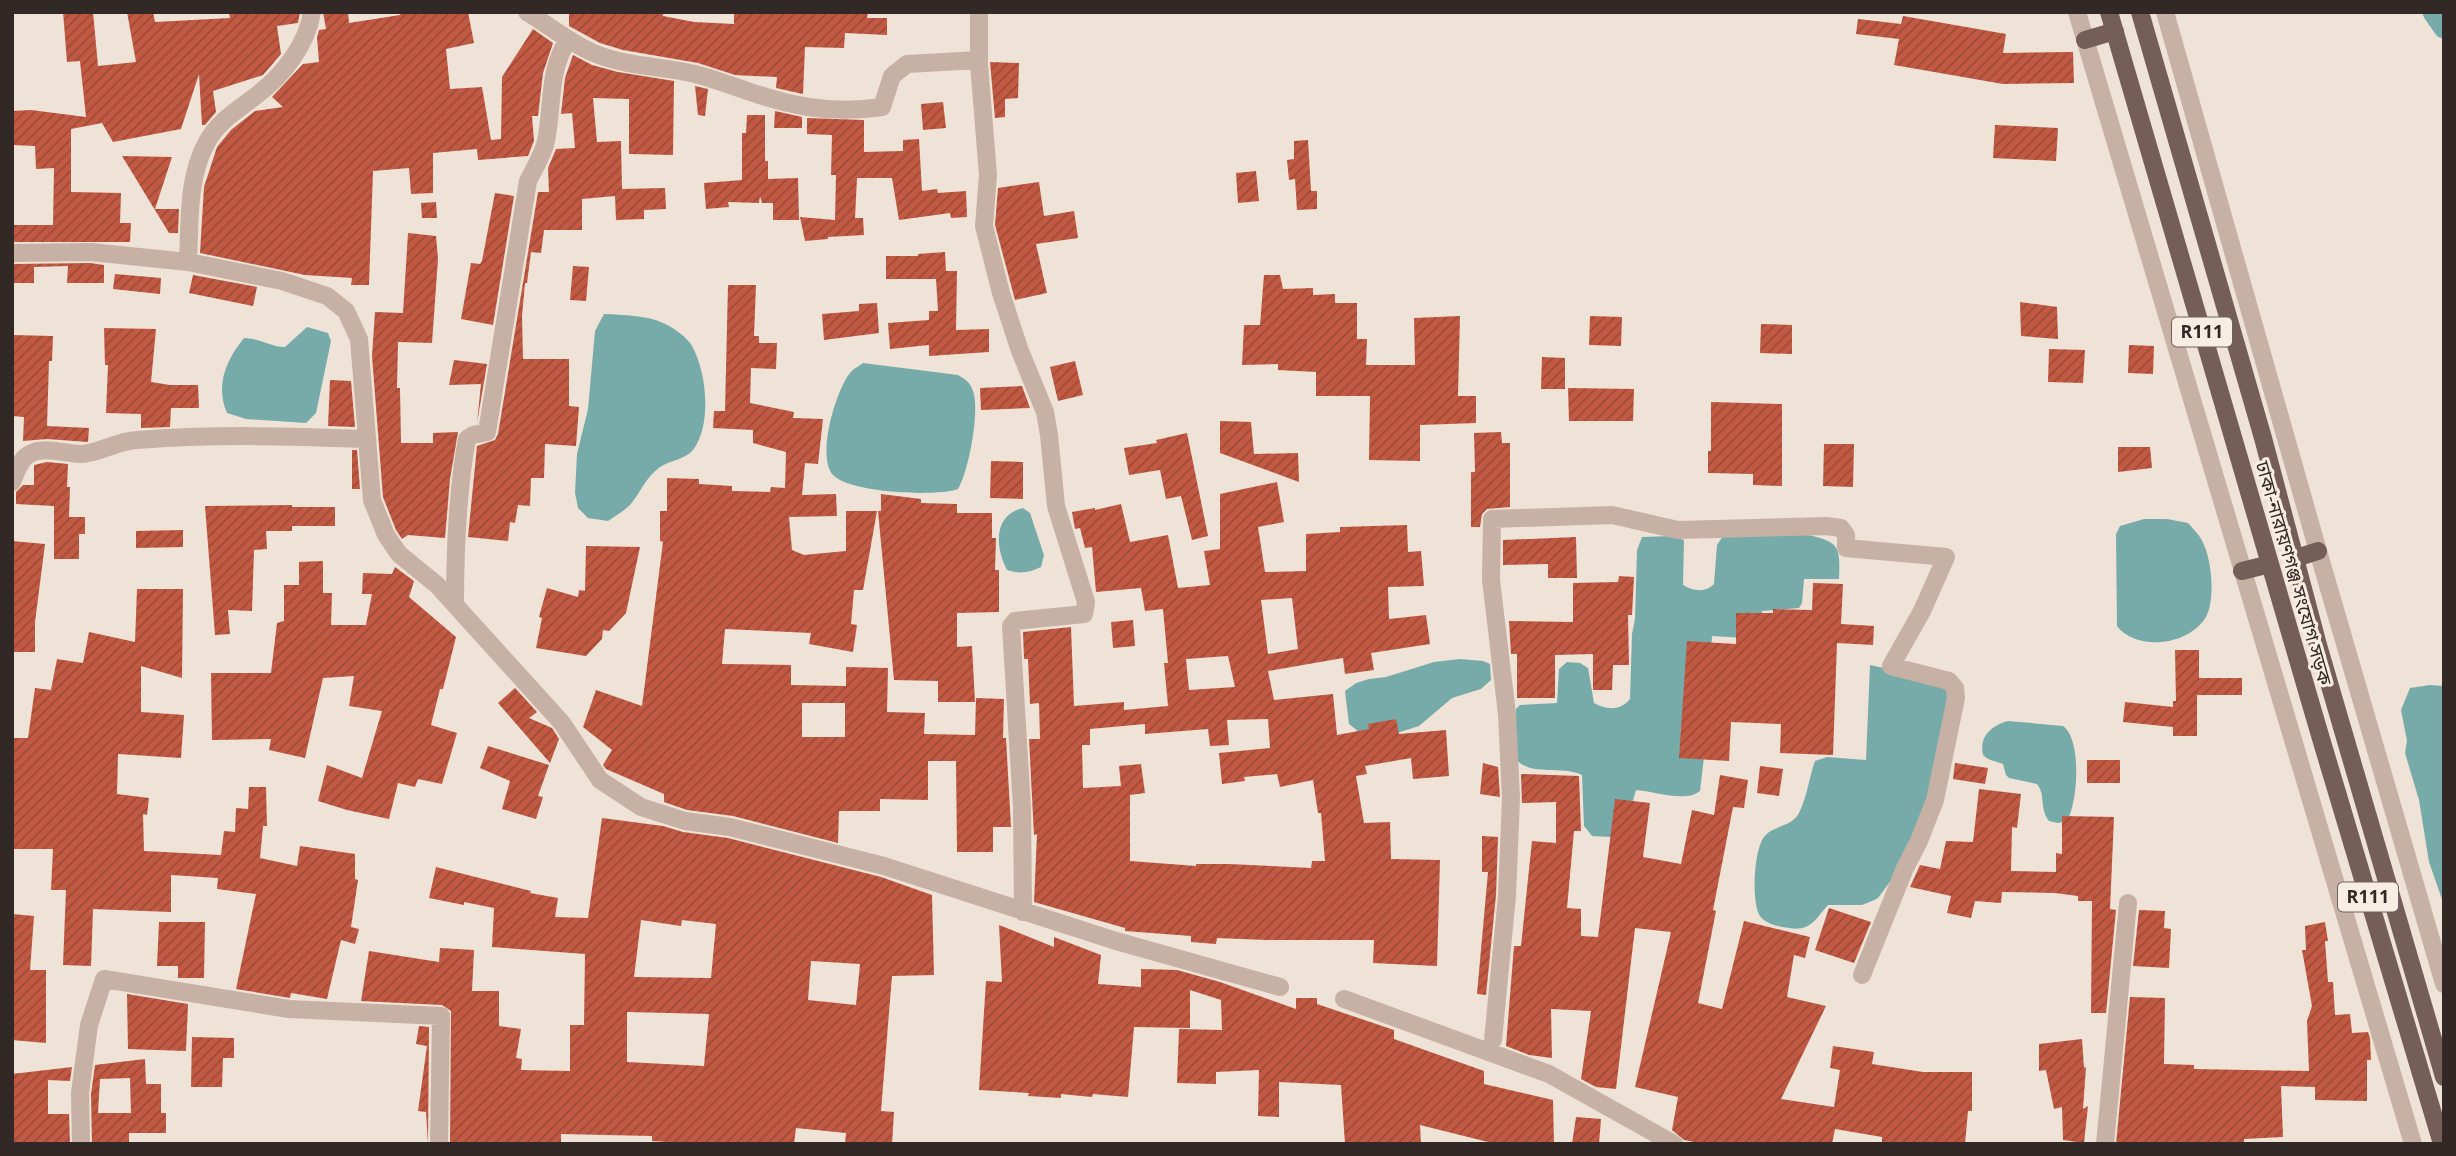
<svg xmlns="http://www.w3.org/2000/svg" width="2456" height="1156" viewBox="0 0 2456 1156" font-family="'Open Sans','Noto Sans Bengali',sans-serif">
<defs>
<pattern id="building-hatch" width="6" height="6" patternUnits="userSpaceOnUse" patternTransform="scale(1.75)"><rect width="6" height="6" fill="#c15943"/><path d="M-1 1l2-2M0 6l6-6M5 7l2-2" fill="none" stroke="#9d4a38"/></pattern>
</defs>
<rect width="100%" height="100%" fill="#efe2d7"/>
<path fill="#77abaa" d="M604,314C623,315 646,315 663,323C673,327 687,337 692,346C707,373 712,425 693,450C686,459 669,461 660,467C645,478 641,492 630,505C624,511 615,516 608,521L588,518L578,508L575,493L577,454L588,409L595,331Z
M307,327L328,333L331,341L316,413L306,423L246,419L227,413C215,386 226,360 244,338C259,338 271,347 285,347Z
M863,363L958,375C966,380 970,382 973,391C980,410 969,471 958,489C935,497 850,493 833,475C816,457 836,390 850,373C853,369 859,366 863,363Z
M1023,508L1030,513L1044,555L1041,567C1029,573 1019,574 1007,570C995,547 993,515 1023,508Z
M2144,519H2167L2188,523C2194,530 2201,536 2204,545C2212,562 2216,604 2204,620C2185,646 2136,651 2117,626L2116,534L2120,526Z
M1808,535C1841,542 1840,548 1839,579H1804L1802,603L1799,608L1762,611L1761,639L1712,636L1706,740L1700,791C1685,803 1654,791 1636,790L1632,804L1611,837L1592,836L1584,826L1582,775C1562,765 1530,777 1516,759V709L1520,705L1557,703L1559,669L1567,662L1580,663L1588,668L1594,703C1607,710 1620,711 1630,699L1632,634L1635,619L1637,550L1642,537L1672,536L1684,540L1683,585C1692,591 1706,593 1714,584L1717,545L1723,536Z
M1460,659L1483,661L1490,664L1491,680L1481,689L1452,698L1419,726L1397,733L1363,735L1349,724L1345,691L1356,683L1369,679L1386,677L1434,662Z
M1870,665L1893,670L1950,691L1929,799L1892,879L1878,898L1872,901L1862,905H1828C1816,918 1811,932 1789,928C1780,927 1765,924 1760,916C1751,902 1754,850 1764,837C1773,825 1792,827 1799,813C1807,797 1809,778 1815,761L1827,757L1866,760Z
M2430,685L2444,686V905L2429,862L2419,800L2405,753L2407,741L2401,710L2410,688Z
M2008,721L2063,726C2082,739 2078,802 2067,821L2058,823L2049,821C2039,808 2046,795 2037,784L2009,778L2006,775L2003,764L1988,759L1983,755C1979,736 1991,726 2008,721Z"/>
<g fill="none" stroke-linecap="round" stroke-linejoin="round">
<path stroke="#77abaa" stroke-width="21" d="M2433,12L2444,28"/>
</g>
<path fill="url(#building-hatch)" fill-rule="evenodd" d="M63,12H93L98,66L136,62L127,12H153L155,22L230,18L229,12H300L298,23L277,26L281,54L263,75L213,91L216,112L205,125H202L199,74L181,129L113,142L102,123L71,129V192L121,193L120,223H131L130,242H12V225H53L54,168L36,169L35,146L12,145V111L31,110L86,117L80,61L67,62Z
M323,12H348L349,23L400,15L399,12H468L474,43L446,49L450,89L482,87L491,140L501,139L502,77L533,29L553,43L543,73L538,116H532L534,141L528,156L478,160L477,149L433,153V193L411,194L409,168L373,171L369,285H351L352,278L305,275L200,253L204,187L217,147L231,130L255,111L283,107L272,97L303,64L319,62L317,37L319,30L326,29Z
M569,12H663V16L694,22L734,24V12H868L867,18H887V35L845,33L844,48L805,47L803,94L776,88L777,77L735,75L698,63L623,50L600,43L569,26Z
M1903,16L2006,34L2003,53L2073,52L2074,83L2003,84L1894,65L1899,39L1856,34L1858,19L1901,24Z
M573,55L592,65L618,72L674,81L673,155L629,154V99L593,98L597,142L621,141L622,189L665,188L666,209L644,210V219L616,220L615,196L582,199V230H544L541,253L531,252L527,283H525L522,316L523,359H569V406L579,407L576,446L545,444L544,478H531L530,506L518,505L515,523L510,522L508,541L468,537L477,446L495,440L498,434L538,192H549L548,168L556,149L575,148L572,113L561,114L565,78Z
M990,62L1019,63L1018,98L1005,99V117L995,118Z
M695,86L708,89L705,116L698,115Z
M943,102L946,128L923,130L921,104Z
M775,111L802,117V128H774Z
M747,115H765V161H768V179L798,178L799,220H773V203H762L760,196L759,203L728,202L729,207L706,209L704,183L742,180V133H746Z
M807,118L864,120V152L903,151V140L919,139L922,191L937,189L938,193L966,191L967,217L951,218L950,213L899,220L892,178H857L855,218H863L864,235L828,237V239L805,241L800,217L835,220L836,175H831L832,135L807,134Z
M1995,125L2058,128L2056,161L1993,158Z
M1308,140L1311,191H1317V209L1297,210L1295,179L1289,180L1287,160L1294,159V141Z
M122,156L172,157L155,209H179L178,233H169Z
M1256,171L1259,201L1238,203L1236,173Z
M1039,182L1044,216L1074,211L1078,238L1036,244L1047,293L1015,300L995,225L998,188Z
M495,193L514,196L493,325L461,319L471,263L480,264L482,261Z
M436,202L437,218H422L421,203Z
M408,233L436,236L438,259L432,343L398,342L397,388H400L401,443H433V433L458,432L450,479L445,538L408,535L402,539L396,530L383,497L372,356L375,312L403,313Z
M945,252L946,271H957L956,330L989,329V352L929,356V345L890,349L888,323L929,320V311H938L936,279H886V256H918V254Z
M90,263L104,265V283H67L68,266L34,267V283H12V264Z
M573,266L589,267L586,301L570,300Z
M115,274L161,278L160,294L113,289Z
M193,275L257,287L253,306L189,293Z
M1264,275H1280L1283,289L1313,288V295L1335,294V303H1357V339H1367L1366,365H1415L1414,318L1460,316L1458,396H1476V423L1420,425V461L1369,460L1370,396H1316V372L1278,370V364L1242,365L1244,325H1260Z
M728,285H756L754,336H759V343H777L776,369L751,368L750,403L794,412L793,418L823,419L818,464L805,463L802,495L836,494L837,516L789,517L792,550L804,555L846,551V511H877L863,590H854L851,624L857,625L853,652L809,644L811,633L725,629L722,664L791,665V685L846,686V667L888,668L887,712L925,713L924,734L975,735L976,698L1004,699L1003,738H1006L1011,827H993V852H957L956,761H928V800L880,799V811H839L838,843L733,816L687,810L664,802V794L606,769L603,765L612,750L583,727L596,690L642,706L663,542L660,541V511H667V478L699,479V484L732,486V491L770,492L771,487L785,488L786,452L753,443V430L713,428L714,411H725ZM802,703H845V737H802Z
M2020,302L2057,307L2058,339L2021,336Z
M877,303L879,333L824,340L822,314L859,311V304Z
M1590,316L1622,317L1621,346L1589,345Z
M1761,324L1792,325V354L1760,353Z
M104,328L156,329L151,382L170,385H198L199,408H171L170,427L141,428V414L106,413L108,365H105Z
M12,335L53,336L52,361H49L47,426L89,428L88,442L47,439L23,441L24,417L12,416Z
M2129,345L2154,346L2153,374L2128,373Z
M2049,349L2085,350L2083,383L2048,382Z
M1542,357L1565,358V389H1541Z
M454,360L487,364L477,423L481,384L449,385Z
M1075,361L1083,395L1058,401L1050,367Z
M330,380L351,381L355,427L328,426Z
M1022,386L1030,408L981,410L980,388Z
M1568,388L1634,389L1633,421H1569Z
M1711,402L1782,404V486L1753,485V474L1708,473V451H1711Z
M1220,421L1251,422L1254,454L1298,453L1299,482L1220,453Z
M1501,432L1502,443H1510V507L1487,509L1482,514L1480,527H1471V472H1475L1474,433Z
M1187,433L1208,536L1192,540L1181,496L1166,499L1160,470L1129,475L1124,448L1157,443L1156,440Z
M1824,444H1854L1853,487L1823,486Z
M2118,447H2150L2152,468L2118,472Z
M352,450H357L360,489H352Z
M991,461L1023,462V499L990,498Z
M47,462L68,464L67,487H70L69,517H85V534H79V559H54V506L16,504V492L23,485H34V465Z
M1277,482L1284,522L1258,527L1265,572L1306,571V534L1340,532V527L1407,525L1408,552L1421,551L1424,586L1388,587L1389,619L1426,615L1430,644L1371,653L1374,670L1345,674L1343,658L1268,671L1274,700L1333,694L1337,735L1369,729L1368,724L1396,719L1399,734L1446,730L1449,776L1413,779L1411,758L1365,766L1367,774L1356,776L1364,823L1390,822L1391,859L1440,860L1437,966L1373,963L1374,940H1267L1217,938L1216,944L1191,942V936L1125,931V928L1034,902L1037,834L1034,835L1029,739H1040L1039,703L1030,704L1028,659H1024L1023,632L1071,627L1074,706L1124,702V710L1168,706L1164,663H1168L1163,609L1145,611L1141,588L1096,592L1092,547L1085,548L1080,528L1075,529L1072,512L1095,508V510L1121,504L1130,542L1168,535L1178,588L1210,585L1204,551L1220,549V494ZM1292,598L1298,649L1268,654L1261,600ZM1228,656L1235,687L1189,690L1186,659ZM1268,719L1270,748L1219,753L1222,784L1245,781L1244,777L1277,774L1280,787L1313,780L1318,813H1321L1325,861H1312L1311,868L1228,864H1196V866L1130,861V795L1145,793L1141,764L1119,766L1121,786L1083,788L1082,745H1090V729L1145,724V734L1208,729L1210,746L1229,745L1227,720Z
M881,494L921,499V503L957,504V513H992V538H996L995,570H999V612L957,613V647L972,646L975,702H938V681L894,680L878,511H881Z
M292,505V507H335V526H292V531H266L267,549L254,550L252,611L228,610L230,634L215,635L205,506Z
M183,530V547L136,548V531Z
M1576,537L1577,578H1548V564L1503,565V540Z
M12,541L45,544L35,622V652H12Z
M586,546L640,547L626,613L609,631L603,630L602,639L586,656L536,648L542,618L539,617L547,588L578,597L579,590L585,591Z
M323,561V593H332L331,625H366L372,594H362L363,573L392,574L395,567L414,581L409,597L456,637L443,689H440L431,725L457,733L442,784L418,779L415,787L398,783L389,819L347,810L318,801L327,765L362,778L382,711L349,706L354,676L323,678L305,758L269,750L271,739L212,740L211,673H271L277,623L284,621V585H299V562Z
M1619,576L1634,577L1632,615H1628L1629,665H1613L1612,690H1593V654L1555,655V698H1517V654H1511L1509,621L1573,622V583L1618,582Z
M1813,583L1843,584L1841,624L1874,626L1873,645L1837,643L1833,755L1780,753L1781,724L1731,722L1729,761L1679,758L1687,641L1736,644V613H1773V609L1812,610Z
M137,589H183L182,678L141,666V712L184,715L181,758L118,754L117,794L149,798L147,815L143,814L144,851L221,855L224,831L235,832L236,808L248,809L249,787H266L267,826H263L260,858L297,866L300,846L355,854V879L358,880L351,927L359,929L355,944L341,940L327,999L291,993L290,998L236,989L256,894L217,889L218,878L171,875V912L93,909L91,966L63,965L66,890H51L53,849H12V738H28L35,688L51,690L57,659L83,663L89,632L135,642Z
M1133,620L1135,646L1113,648L1111,622Z
M2175,650H2199V678H2242V695H2197V736H2173V727L2123,722L2125,702L2173,707V701H2176Z
M515,688L537,712L529,718L552,728L559,739L550,763L498,703Z
M488,746L549,765L538,796L543,797L536,819L502,809L510,781L480,768Z
M2087,760H2120V783H2087Z
M1483,763L1498,767L1500,797L1480,794Z
M1955,763L1988,768L1985,784L1953,779Z
M1760,766L1783,769L1779,796L1757,793Z
M1521,774L1579,776L1581,831H1574L1567,908L1581,909V936L1598,937L1615,799L1650,803L1643,857L1681,864L1692,810L1714,815L1720,775L1748,780L1744,808L1733,807L1713,910L1716,911L1698,1003L1722,1009L1744,921L1810,937L1805,958L1794,955L1787,997L1826,1006L1781,1099L1834,1107L1840,1070L1830,1068L1833,1046L1874,1052L1872,1064L1923,1072H1972V1111H1968L1965,1144H1882V1137L1835,1129L1832,1144H1704L1684,1140L1672,1130L1678,1097L1635,1087L1671,932L1635,928L1616,1089L1596,1087L1581,1079L1591,1011L1551,1009L1552,1058L1529,1055L1506,1046L1514,946H1521L1532,841L1556,843V802L1522,803Z
M1979,789L2021,794L2017,828L2012,827L2011,871L2056,872V853L2062,854V816L2114,817L2110,909L2116,910L2106,1013H2091L2092,901H2078V896L2055,893L2002,892L2001,903L1975,901L1971,918L1947,913L1951,896L1910,887L1920,865L1940,869L1946,841L1973,842Z
M602,818L663,826L683,832L728,838L881,877L932,895L934,975L892,976L881,1111L894,1112L892,1144H845L846,1133L796,1128L794,1144H698L652,1141V1136L561,1134V1144H450L451,1011L442,1005L361,1001L369,951L439,962L440,948L474,950L472,991H499V1026L521,1029L516,1058L522,1059L521,1070L570,1071V1025H584L585,954L492,947L494,908L464,902V905L429,898L436,867L531,891L530,893L558,898L555,917L588,918ZM641,920L681,926L682,920L716,924L711,978L634,977ZM811,961L860,964L856,1005L808,1000ZM627,1012L709,1014L704,1066L627,1062Z
M1482,836L1498,837L1496,895L1486,995L1477,994L1488,872H1482Z
M1829,908L1871,922L1854,963L1815,950Z
M2139,910L2165,911L2164,928L2171,929L2169,968L2133,966Z
M12,914L34,916L30,970H46V1043L12,1040Z
M159,922H205L204,978H178V966H157Z
M2325,922L2328,941H2325L2328,982H2333L2335,1015L2350,1014L2352,1033L2368,1032L2370,1038L2371,1060H2367V1101L2315,1100V1087L2281,1086L2283,1137L2244,1139V1144H2116L2130,997L2165,998L2164,1064L2194,1065V1069L2309,1071L2307,1021L2312,1006L2302,950H2306L2305,926Z
M999,925L1054,947V937L1101,955L1098,984L1141,987V969L1177,970L1220,982L1296,1009V998H1317V1004L1394,1030V1039L1484,1071V1084L1553,1100L1554,1144H1496L1420,1125L1421,1144H1345L1341,1085L1279,1082V1117L1258,1116L1259,1070L1216,1072V1084L1177,1083L1179,1029L1222,1030L1221,1000L1190,990V1028L1134,1027L1128,1097L1093,1094L1092,1097L1061,1094V1098L1028,1096L1029,1093L979,1090L986,981L1002,982Z
M127,994L188,1004L186,1051L128,1049Z
M419,1026L429,1027L428,1144L426,1112L418,1111L427,1046L416,1044Z
M192,1037L234,1038V1058H223L222,1087H191Z
M2082,1039L2084,1068L2086,1067L2083,1109L2088,1106L2084,1143L2063,1140L2062,1107L2054,1109L2046,1070L2039,1071V1044Z
M145,1059L146,1084H161V1113H166V1133H129V1144H92L91,1094L95,1065ZM130,1078L131,1113H98L100,1079Z
M72,1067L70,1081L48,1080V1114H69L70,1144H12V1074Z
M1576,1117L1601,1119L1599,1144H1572Z"/>
<g fill="none" stroke-linecap="round" stroke-linejoin="round">
<path stroke="#c7b1a4" stroke-width="18" d="M527,12C550,26 571,44 596,54C629,67 662,66 695,74C719,80 742,90 766,97C804,109 843,113 882,107L892,76L907,64L979,60
M979,12V64L988,175L984,226L1001,293L1020,351L1045,412L1049,435L1056,506L1086,602L1084,614L1015,621L1011,626L1022,808L1023,912
M12,253L91,252L188,262L282,281L327,296L346,311L359,339L372,500L386,535L399,554L437,585L562,723L600,780L641,807L685,821L730,827L884,866L1116,941L1280,987
M188,262C190,224 187,177 207,142C218,121 239,109 257,95C283,75 307,45 312,12
M12,482C16,473 19,461 28,455C44,445 64,454 81,454C98,454 116,441 137,440C213,434 290,436 366,439
M455,605C455,550 457,493 467,439L473,435L487,432L528,181C534,169 543,155 546,141C553,106 548,70 568,40
M1344,999L1549,1074L1674,1144
M1493,1040L1507,896L1511,798L1507,714L1491,580L1492,519L1612,515L1678,530L1826,526L1841,528L1846,535V548L1946,557L1922,611L1891,666L1949,681L1955,688L1956,698L1935,800L1919,841L1905,868L1862,975
M81,1144L80,1093L89,1025L104,979L289,1009L441,1016L439,1144
M2105,1144L2128,903"/>
<path stroke="#c7b1a4" stroke-width="18" d="M2077,12L2413,1144
M2165,12L2318,551L2444,984"/>
<path stroke="#745e57" stroke-width="18" d="M2109,12L2319,732L2442,1144
M2140,12L2263,438L2318,645L2444,1077
M2085,40L2115,31
M2296,558L2318,551
M2242,571L2270,564"/>
</g>
<g text-anchor="middle" stroke-width="6" stroke-linejoin="round" paint-order="stroke">
<g fill="#f8ede3" stroke="#6d635e" stroke-width="2">
<rect x="2172" y="317.5" width="60" height="29" rx="5"/>
<rect x="2338" y="882.5" width="60" height="29" rx="5"/>
</g>
<g font-size="18" font-weight="bold" fill="#322825">
<text x="2202" y="338">R111</text>
<text x="2368" y="903">R111</text>
</g>
<g font-size="19" fill="#322825" stroke="#f8ede3">
<text transform="translate(2294 573) rotate(74)" y="7">ঢাকা-নারায়ণগঞ্জ সংযোগ সড়ক</text>
</g>
</g>
<rect width="2456" height="1156" fill="none" stroke="#322825" stroke-width="28"/>
</svg>
